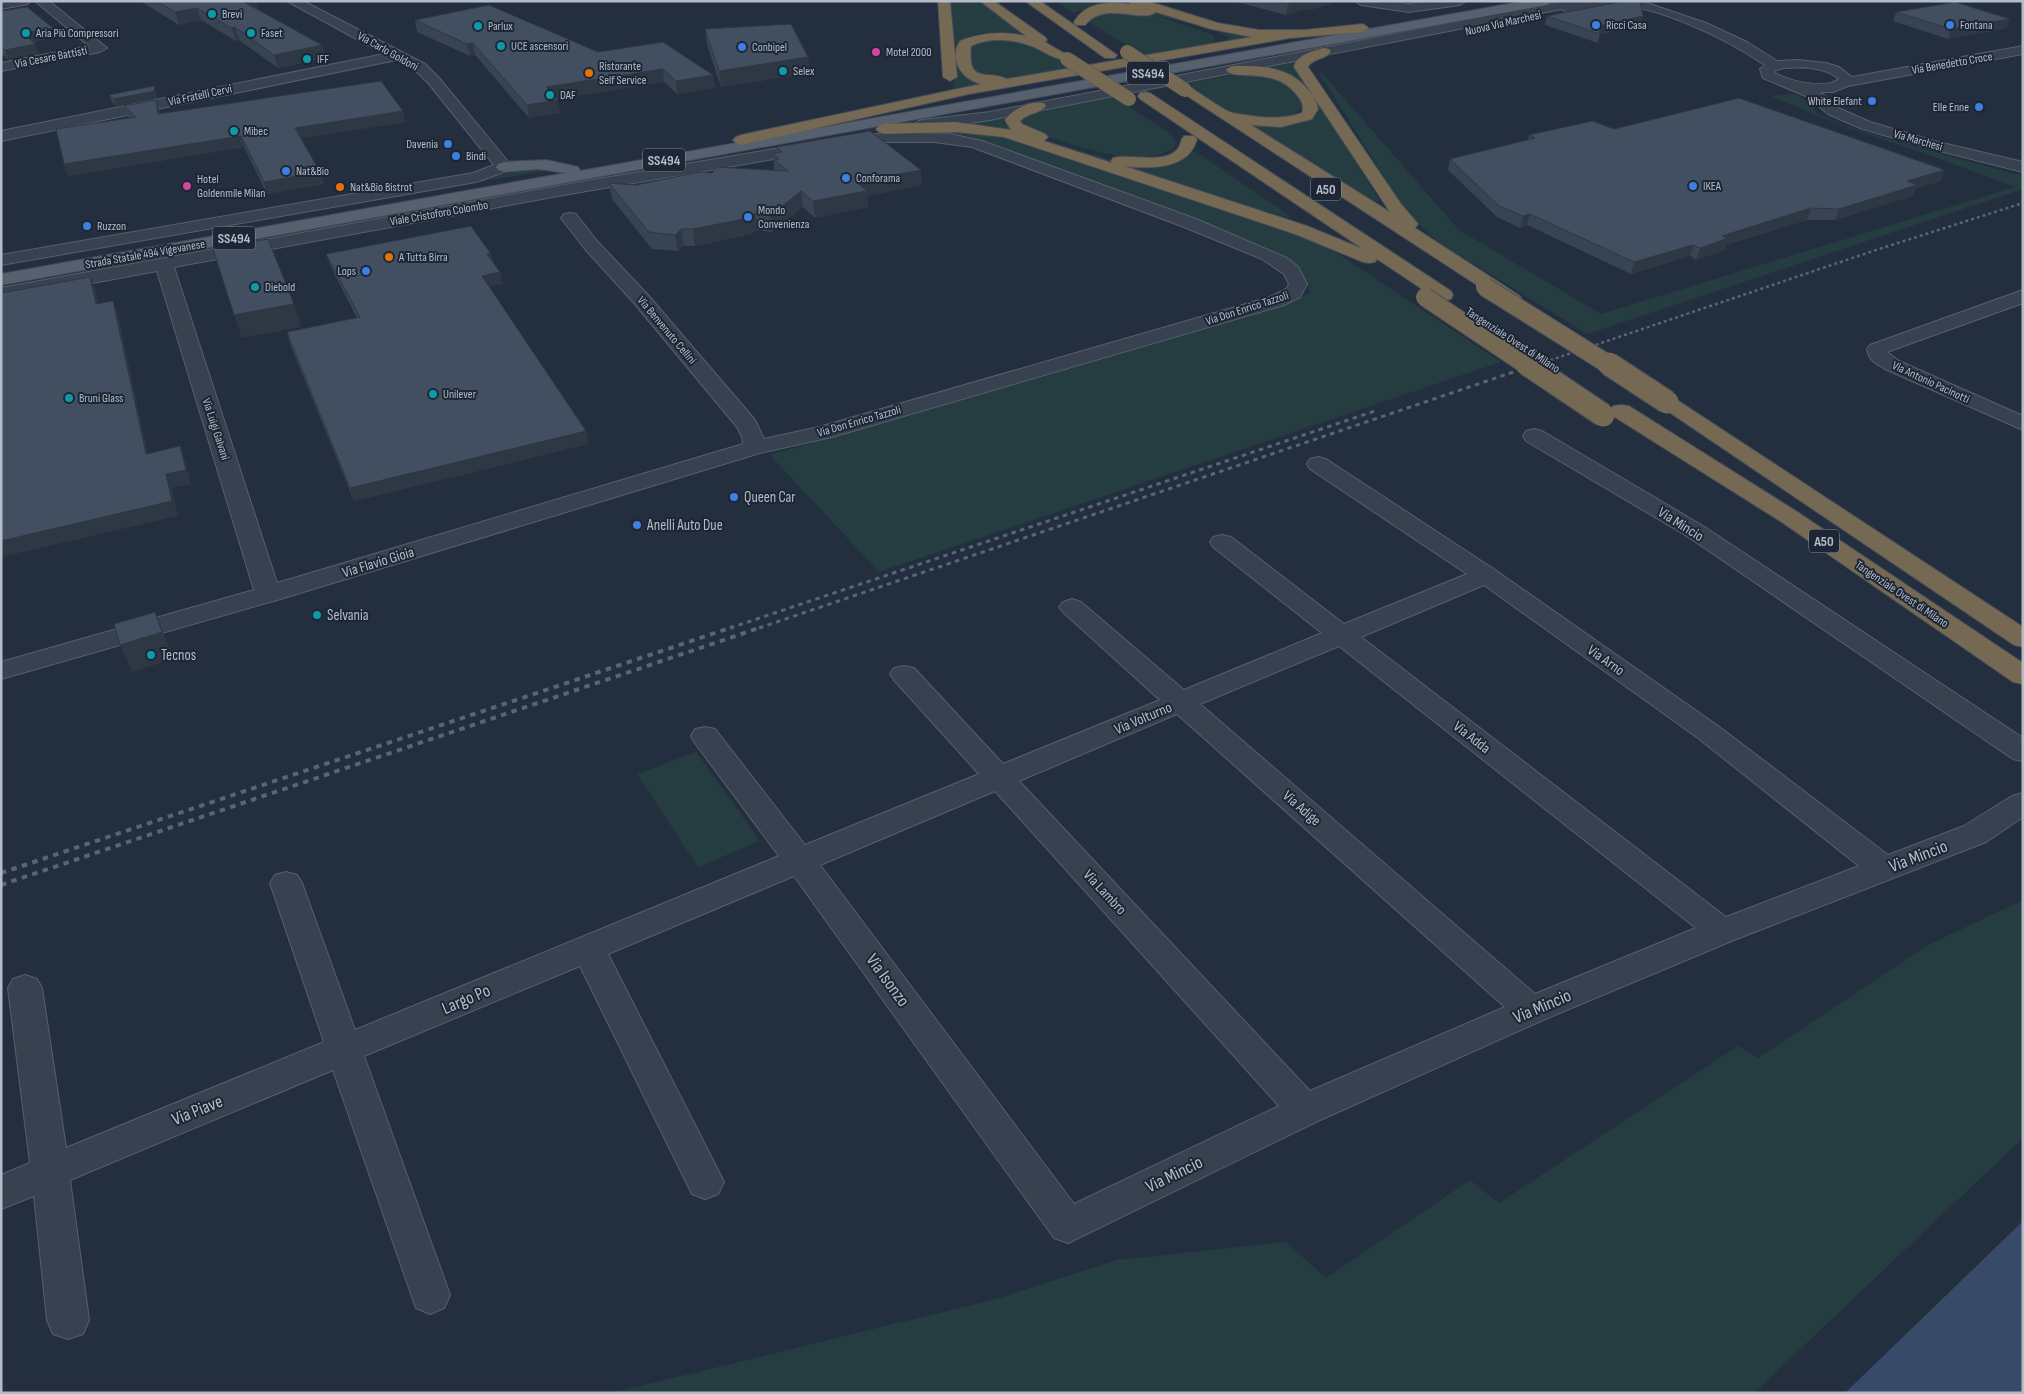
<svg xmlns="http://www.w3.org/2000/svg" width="2024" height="1394" viewBox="0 0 2024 1394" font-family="'Sofia Sans Condensed',sans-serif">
<rect width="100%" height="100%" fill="#232f3f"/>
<path fill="#253d40" d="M948,1H982L1023,33C1004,33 969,29 957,46L961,73L969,78L992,83L953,89L955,76Z
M1056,1H1128L1261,37L1227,42V37L1216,31C1186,21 1099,0 1073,13Z
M1138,10L1211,34L1215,37L1214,42L1207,46L1145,57L1086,20L1085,15Z
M1002,39L1041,46L1072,69L1005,80L973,73L969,52L971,45Z
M1294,61L1295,66L1380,201L1371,200L1245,122L1313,115L1317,111V107C1295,72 1295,76 1256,69Z
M1246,73L1284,80L1303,102C1300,128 1242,116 1226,109C1212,103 1199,92 1187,83Z
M1319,73H1322L1459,230L1601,314L2015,187L1929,155L1837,124L1771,96L1796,94L1803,98L1817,113L1840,124L1905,144L2015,174H2023V189L1587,334L1448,248L1431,236L1407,213Z
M1113,96L1171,134L1176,142L1173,148C1141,173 1056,140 1022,127L1017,119L1036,110Z
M1003,116L1004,124L1016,131L1115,161L1182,157L1195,151L1293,218L1259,210L960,123Z
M932,129L1008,137L1299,235L1325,245L1343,257L1501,362L879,572L770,455L1285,305L1310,293C1304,265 1280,256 1256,244L977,141L898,135L611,179L608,177L835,137Z
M532,169L551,170L471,183L483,178Z
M696,752L760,841L698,867L637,774Z
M2023,900V1138L1754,1393H611L996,1299L1117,1260L1286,1242L1326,1278L1470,1180L1499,1203L1738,1046L1758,1058L1928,945Z"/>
<path fill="#374a67" d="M2023,1221V1393H1845Z"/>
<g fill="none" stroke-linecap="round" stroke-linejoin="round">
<g stroke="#565f6d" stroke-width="2">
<path id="minor" d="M1,1H30L28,4L1,9Z
M35,1H49L107,48L100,52L1,71V63L89,46Z
M287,1H303L425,64L439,78L510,164L512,167L510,170L476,182L1,265V255L473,173L494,165L429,84L415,70L396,60L1,141V131L384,54Z
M1355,1H1388L1409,4L1431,1H1466L1460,5L1409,12L1361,5Z
M1565,1L1644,2L1706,23L1747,42L1777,61L1798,60L1826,63L1839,67L1852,77L2023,46V54L1848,86L1833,92H1820L1838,108L1870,122L1934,141L2023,162V172L1924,147L1860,128L1828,114L1808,97L1763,78L1760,69L1765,65C1728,40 1662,7 1617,5C1600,5 1584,10 1568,13L1562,9L990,120L922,130L917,128L914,125L917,122L922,120L990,112ZM1783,68C1802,67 1824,66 1839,79C1825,90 1789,81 1775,73L1774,71Z
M900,133L950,134L982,141L1196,219L1287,258L1298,267L1307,284L1300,297L1284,305L832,437L760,453L277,600L1,679V662L254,590L157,271L1,300V288L569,184L856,135ZM884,142H934L972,147L1184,227L1262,259L1284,274L1289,284L1286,289L1270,297L819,427L764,439L755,420L648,295L597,241L576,214L570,213L564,214L561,218L585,249L634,303L737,427L742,437L743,444L277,583L174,267L569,194L856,145Z
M2023,290V303L1887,352L1899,361L2023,416V430L1885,369C1876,363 1869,361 1867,349L1870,345Z
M1534,429L1542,431L1703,526L2023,738V761L2013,759L1687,536L1526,441L1523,436L1526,431Z
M1318,457L1326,459L1495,570L1718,726L1888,855L1964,826L2012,796L2023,793V817L1986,842L1734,940L1543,1020L1318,1121L1068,1243L1054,1238L794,876L608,954L724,1182L718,1194L705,1199L692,1194L580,966L364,1056L450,1295L444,1308L430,1314L416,1308L333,1070L70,1180L89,1320L83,1334L68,1339L53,1334L47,1320L34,1196L1,1209V1175L30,1163L8,988L13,979L25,975L37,979L42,988L66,1148L324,1042L270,883L275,875L286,872L297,875L302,883L355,1030L779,856L695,743L691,736L695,729L705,727L715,729L805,845L979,774L894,680L890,674L894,668L904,666L914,668L1003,764L1160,700L1063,612L1059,607L1063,602L1072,599L1081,602L1184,690L1322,633L1213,547L1210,542L1213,537L1222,535L1231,537L1344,624L1467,574L1310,469L1307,464L1310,459ZM1484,585L1698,738L1859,866L1726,917L1361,637ZM1339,646L1696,928L1535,994L1200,704ZM1177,714L1505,1007L1310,1091L1019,781ZM995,791L1279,1106L1074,1204L820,865Z"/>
</g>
<g stroke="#414a58" stroke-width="2">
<path id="major" d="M1525,1H1553L1547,5L1,285V274L566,173L538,169L504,172L498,170L496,167L498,164L504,162L546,160L578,167L580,171Z"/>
</g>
<g stroke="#434c5a" stroke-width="2">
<path id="highway" d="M938,1H950L957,77L950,81L943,77Z
M980,1H994L1045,37L1047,40L1045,42L1067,55L1060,59C1051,57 1043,51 1034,47C1014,39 991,37 971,46C967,86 987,69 1007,79L1252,37L1211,29L1156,12C1143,24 1105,0 1085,25H1075L1074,22C1086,1 1109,2 1131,4L1127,1H1147L1218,23L1259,30H1304L1363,24L1369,28L1363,32L1290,38L969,94L741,145L736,143L733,140L736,137L741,135L981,84C962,79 948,60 960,41C983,32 1003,31 1026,36Z
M1025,1H1040L1117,55L1115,58H1105Z
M1324,48L1329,49L1331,52C1324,60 1313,58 1308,67L1401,204L1418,224L1415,228L1520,296L1522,300L1520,304L1513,306L1506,304L1178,90L1180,87H1190C1198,92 1226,112 1233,113C1256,117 1279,121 1302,113C1304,105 1302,101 1297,95C1274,65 1235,82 1226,70C1231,64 1240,66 1248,66C1273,67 1294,71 1310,92C1314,97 1317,102 1318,109L1312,119L1281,127L1251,125L1390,212L1294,67C1296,55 1313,51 1324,48Z
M1145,92L1150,93L1451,291L1453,295L1451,299L1444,301L1437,299L1377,259L1375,262L1369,263L1363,262L1295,234L1004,137L956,132L884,134L879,132L876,129L879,126L884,124L956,122L1011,130L1005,120C1012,109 1031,100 1044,103L1046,106C1040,114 1027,113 1020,121L1022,124L1045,134L1048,137L1044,141L1112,163L1111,161L1113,158C1130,153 1167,166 1179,147C1181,143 1181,139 1184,136H1194L1197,139C1189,170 1150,169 1124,166L1307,226L1363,249L1140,99L1138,96L1140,93Z
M1667,396L1674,398L2023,627V647L2014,645L1660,406L1656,402L1660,398Z
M1621,405L1629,406L1796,511L2023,663V684L2013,682L1780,521L1613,416L1610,411L1613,406Z"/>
</g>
<use href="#minor" fill="#38414f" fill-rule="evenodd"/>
<use href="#major" fill="#56606f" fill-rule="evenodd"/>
<use href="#highway" fill="#756954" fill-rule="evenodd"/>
<path stroke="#596576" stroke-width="2.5" stroke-dasharray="3 3" stroke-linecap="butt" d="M1533,366L1879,249L2023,203"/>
<path stroke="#596576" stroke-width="3" stroke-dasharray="4.5 4.5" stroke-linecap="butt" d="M730,628L1375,411
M759,628L1537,364"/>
<path stroke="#596576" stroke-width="4" stroke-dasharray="5.5 5.5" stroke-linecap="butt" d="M1,873L733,627
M1,885L762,627"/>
<g stroke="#434c5a" stroke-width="15" stroke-linecap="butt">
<path id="highway-bridge-far2" d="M1127,52L1185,90
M1067,59L1129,99"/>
</g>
<g stroke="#434c5a" stroke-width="20" stroke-linecap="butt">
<path id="highway-bridge-far1" d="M1485,287L1611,366
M1425,297L1528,366"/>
</g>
<g stroke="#434c5a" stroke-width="25" stroke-linecap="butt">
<path id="highway-bridge" d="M1527,364L1603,415
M1609,364L1667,402"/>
</g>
<use href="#highway-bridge-far2" stroke="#756954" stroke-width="14"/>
<use href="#highway-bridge-far1" stroke="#756954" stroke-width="18"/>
<use href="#highway-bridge" stroke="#756954" stroke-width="23"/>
</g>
<path fill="#394453" d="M140,1H256L258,9H257L322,45L326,58L278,68L239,40L236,41L201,20L179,25Z
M1233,1H1337L1318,8L1301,10L1286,15Z
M1,11L56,37L33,42L39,54L8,60L1,53Z
M1896,12L2007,28L1948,39L1893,21Z
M1547,16H1643L1641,26L1600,34L1598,43L1545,25Z
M415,20L598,52L713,75L715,88L677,94L664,82L557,99L560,113L529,118L475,55L470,56L417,32Z
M705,29L808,57L809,73L721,87L707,45Z
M154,86L157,98L116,106L112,102L109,95Z
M156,100L160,114L403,111L405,122L301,138L320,172L324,184L267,194L244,147L68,176L64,164L129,118L128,117L124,106Z
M1614,129L1941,181L1916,188L1913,196L1835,220H1807L1726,245L1725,250L1696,260L1690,256L1631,274L1527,225L1520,228L1497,217L1448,170L1450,159L1528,140L1529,135Z
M776,147L922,185L867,196L868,207L815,218L803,207L772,232L757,230L751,234L695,246H684L678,251L652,249L612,199L609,183L636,185L712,173L776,171L774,169L773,153H777Z
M326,254H491L493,262L500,272L503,284L489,286L586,431L588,444L354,501L290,344L287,332L357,318L330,265Z"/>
<path fill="#2e3744" d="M240,1H256L258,9L243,12Z
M1296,1H1337L1318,8L1301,10L1286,15L1288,4Z
M197,8L201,20L179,25L175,12Z
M1643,16L1641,26L1600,34L1598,26Z
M2010,19L2007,28L1948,39L1951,29Z
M235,27L239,40L236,41L232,28Z
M53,28L56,37L27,43L23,33Z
M473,43L475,55L470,56L467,44Z
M35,44L39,54L8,60L5,50Z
M322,45L326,58L278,68L274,55Z
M808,57L809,73L721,87L719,71Z
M663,69L664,82L549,100L546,87Z
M713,75L715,88L677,94L676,81Z
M154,86L157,98L116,106L114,99Z
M156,100L159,110L162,125L158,114Z
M558,100L560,113L529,118L527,105Z
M403,111L405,122L298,139L295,128Z
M241,136L244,147L68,176L64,164Z
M921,170L922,185L867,196L868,207L815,218L813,201L856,182Z
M1945,170L1941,181L1916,188L1913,196L1835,220L1839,209L1907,181Z
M320,172L324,184L267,194L264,182Z
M801,191L803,207L772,232L770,216Z
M1811,208L1807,220L1726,245L1725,250L1696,260L1700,248L1722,236Z
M755,213L757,230L751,234L695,246L693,229Z
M1530,214L1527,225L1520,228L1523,216Z
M681,229L684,246L678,251L675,235Z
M1693,245L1690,256L1631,274L1634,262Z
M487,254H491L494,265Z
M500,272L503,284L484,287L482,276Z
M90,277L95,289L101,317L96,304Z
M113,301L118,314L151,468L146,454Z
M294,304L301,327L242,338L234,315Z
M586,431L588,444L354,501L350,488Z
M180,446L185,460L191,484L172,488L178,516L1,557V541Z
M155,612L166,639L173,659L132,672L120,645Z"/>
<path fill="#424f61" stroke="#2e3744" d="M156,1H242L322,45L274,55L235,27L232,28L197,8L175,12Z
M1277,1H1296L1288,4Z
M1624,1H1640L1643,16L1598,26L1600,34L1547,16Z
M1955,2L2010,19L1951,29L1896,12Z
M489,5L598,52L663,42L713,75L676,81L663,69L546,87L558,100L527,105L473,43L467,44L415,20Z
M27,7L53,28L23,33L35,44L5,50L1,47V11Z
M791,24L808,57L719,71L705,29Z
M381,81L403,111L295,128L320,172L264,182L241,136L64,164L56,129L136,117L124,106L156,100L158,114Z
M154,86L155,91L114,99L109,95Z
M1739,98L1945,170L1907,181L1917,185L1839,209L1811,208L1722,236L1728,238L1700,248L1693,245L1634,262L1530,214L1523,216L1499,206L1450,159L1535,138L1529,135L1592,121L1614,129Z
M870,131L921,170L856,182L867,191L813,201L801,191L770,216L755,213L749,218L693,229H681L675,235L649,232L609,183L636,185L699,172L712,173L717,167L788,171L775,160L779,159L773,153L782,152L776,147Z
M471,226L491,254H487L500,272L482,276L586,431L350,488L287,332L360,317L326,254Z
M268,239L294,304L234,315L213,249Z
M90,277L96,304L113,301L146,454L180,446L186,470L166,474L172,501L1,541V293Z
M155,612L162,632L120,645L114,624Z"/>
<g fill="#0f9aa8" stroke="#1d2634" stroke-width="2">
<circle cx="212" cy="14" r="5"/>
<circle cx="478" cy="26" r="5"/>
<circle cx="26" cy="33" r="5"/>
<circle cx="251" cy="33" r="5"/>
<circle cx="501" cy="46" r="5"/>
<circle cx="307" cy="59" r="5"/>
<circle cx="783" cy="71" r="5"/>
<circle cx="550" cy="95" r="5"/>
<circle cx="234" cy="131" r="5"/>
<circle cx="255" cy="287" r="5"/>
<circle cx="433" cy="394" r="5"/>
<circle cx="69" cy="398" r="5"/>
<circle cx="317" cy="615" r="5"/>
<circle cx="151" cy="655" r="5"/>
</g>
<g fill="#3f7fe0" stroke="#1d2634" stroke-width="2">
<circle cx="1596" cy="25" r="5"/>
<circle cx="1950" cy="25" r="5"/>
<circle cx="742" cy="47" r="5"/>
<circle cx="1872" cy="101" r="5"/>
<circle cx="1979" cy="107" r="5"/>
<circle cx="448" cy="144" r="5"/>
<circle cx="456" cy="156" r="5"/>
<circle cx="286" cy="171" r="5"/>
<circle cx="846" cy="178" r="5"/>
<circle cx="1693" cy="186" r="5"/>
<circle cx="748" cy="217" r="5"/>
<circle cx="87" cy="226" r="5"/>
<circle cx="366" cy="271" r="5"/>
<circle cx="734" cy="497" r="5"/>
<circle cx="637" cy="525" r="5"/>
</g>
<g fill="#d1479c" stroke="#1d2634" stroke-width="2">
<circle cx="876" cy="52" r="5"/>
<circle cx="187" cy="186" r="5"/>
</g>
<g fill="#e8710a" stroke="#1d2634" stroke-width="2">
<circle cx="589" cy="73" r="5"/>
<circle cx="340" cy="187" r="5"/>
<circle cx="389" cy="257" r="5"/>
</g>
<g text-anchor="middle" stroke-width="4" stroke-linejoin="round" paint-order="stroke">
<g font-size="12" fill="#b4bcca" stroke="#1d2634" text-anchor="start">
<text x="222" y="18">Brevi</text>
<text x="1606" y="29">Ricci Casa</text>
<text x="1960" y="29">Fontana</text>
<text x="488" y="30">Parlux</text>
<text x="36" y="37">Aria Più Compressori</text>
<text x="261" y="37">Faset</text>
<text x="511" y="50">UCE ascensori</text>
<text x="752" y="51">Conbipel</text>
<text x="886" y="56">Motel 2000</text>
<text x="317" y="63">IFF</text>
<text x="599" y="70">Ristorante<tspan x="599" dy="14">Self Service</tspan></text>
<text x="793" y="75">Selex</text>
<text x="560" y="99">DAF</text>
<text x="1862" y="105" text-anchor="end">White Elefant</text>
<text x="1969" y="111" text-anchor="end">Elle Enne</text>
<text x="244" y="135">Mibec</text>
<text x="438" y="148" text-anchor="end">Davenia</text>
<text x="466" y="160">Bindi</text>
<text x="296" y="175">Nat&amp;Bio</text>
<text x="856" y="182">Conforama</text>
<text x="197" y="183">Hotel<tspan x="197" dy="14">Goldenmile Milan</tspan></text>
<text x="1703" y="190">IKEA</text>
<text x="350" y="191">Nat&amp;Bio Bistrot</text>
<text x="758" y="214">Mondo<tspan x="758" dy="14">Convenienza</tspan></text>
<text x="97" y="230">Ruzzon</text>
<text x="399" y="261">A Tutta Birra</text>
<text x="356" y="275" text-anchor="end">Lops</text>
<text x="265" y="291">Diebold</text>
<text x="443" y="398">Unilever</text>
<text x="79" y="402">Bruni Glass</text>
</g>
<g font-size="12" fill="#b4bcca" stroke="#1d2634">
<text transform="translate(1503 23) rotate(-13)" y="4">Nuova Via Marchesi</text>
<text transform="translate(388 51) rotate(29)" y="4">Via Carlo Goldoni</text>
<text transform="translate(51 57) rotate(-11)" y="4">Via Cesare Battisti</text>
<text transform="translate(1952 63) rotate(-10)" y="4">Via Benedetto Croce</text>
<text transform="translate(200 95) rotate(-12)" y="4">Via Fratelli Cervi</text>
<text transform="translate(1918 140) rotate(16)" y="4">Via Marchesi</text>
<text transform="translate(439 213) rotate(-10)" y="4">Viale Cristoforo Colombo</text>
<text transform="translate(145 254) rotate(-10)" y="4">Strada Statale 494 Vigevanese</text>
<text transform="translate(1247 308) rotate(-18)" y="4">Via Don Enrico Tazzoli</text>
<text transform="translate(667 330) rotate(50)" y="4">Via Benvenuto Cellini</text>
<text transform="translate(1513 340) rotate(33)" y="4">Tangenziale Ovest di Milano</text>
<text transform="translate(1931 382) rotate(25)" y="4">Via Antonio Pacinotti</text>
<text transform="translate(859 421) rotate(-16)" y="4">Via Don Enrico Tazzoli</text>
<text transform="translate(216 429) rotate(72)" y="4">Via Luigi Galvani</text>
<text transform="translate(1902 594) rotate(34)" y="4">Tangenziale Ovest di Milano</text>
</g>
<g fill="#1d2634" stroke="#878f9d" stroke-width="1">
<rect x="1127" y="61.5" width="42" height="23" rx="4"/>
<rect x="643" y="148.5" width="42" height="23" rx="4"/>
<rect x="1311" y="177.5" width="30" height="23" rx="4"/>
<rect x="213" y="226.5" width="42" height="23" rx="4"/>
<rect x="1809" y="529.5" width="30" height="23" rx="4"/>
</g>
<g font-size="14" font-weight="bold" fill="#b4bcca">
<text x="1148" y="78">SS494</text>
<text x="664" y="165">SS494</text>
<text x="1326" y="194">A50</text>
<text x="234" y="243">SS494</text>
<text x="1824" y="546">A50</text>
</g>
<g font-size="15" fill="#b4bcca" stroke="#1d2634" text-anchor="start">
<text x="744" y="502">Queen Car</text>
<text x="647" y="530">Anelli Auto Due</text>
<text x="327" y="620">Selvania</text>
<text x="161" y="660">Tecnos</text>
</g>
<g font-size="15" fill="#b4bcca" stroke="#1d2634">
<text transform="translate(1681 524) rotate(32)" y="5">Via Mincio</text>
<text transform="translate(378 562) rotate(-17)" y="5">Via Flavio Gioia</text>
<text transform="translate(1606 660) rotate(35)" y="5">Via Arno</text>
<text transform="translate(1143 718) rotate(-23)" y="5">Via Volturno</text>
<text transform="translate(1472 737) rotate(38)" y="5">Via Adda</text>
<text transform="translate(1302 808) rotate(41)" y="5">Via Adige</text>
<text transform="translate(1105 892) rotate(47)" y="5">Via Lambro</text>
</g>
<g font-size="18" fill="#b4bcca" stroke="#1d2634">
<text transform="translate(1918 856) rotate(-21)" y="6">Via Mincio</text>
<text transform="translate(888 980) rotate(54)" y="6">Via Isonzo</text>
<text transform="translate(466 999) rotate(-23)" y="6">Largo Po</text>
<text transform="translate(1542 1006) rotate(-23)" y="6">Via Mincio</text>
<text transform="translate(197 1110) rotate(-22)" y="6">Via Piave</text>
<text transform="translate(1174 1174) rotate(-26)" y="6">Via Mincio</text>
</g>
</g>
<rect width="2024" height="1394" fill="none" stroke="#b4bcca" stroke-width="5"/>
</svg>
